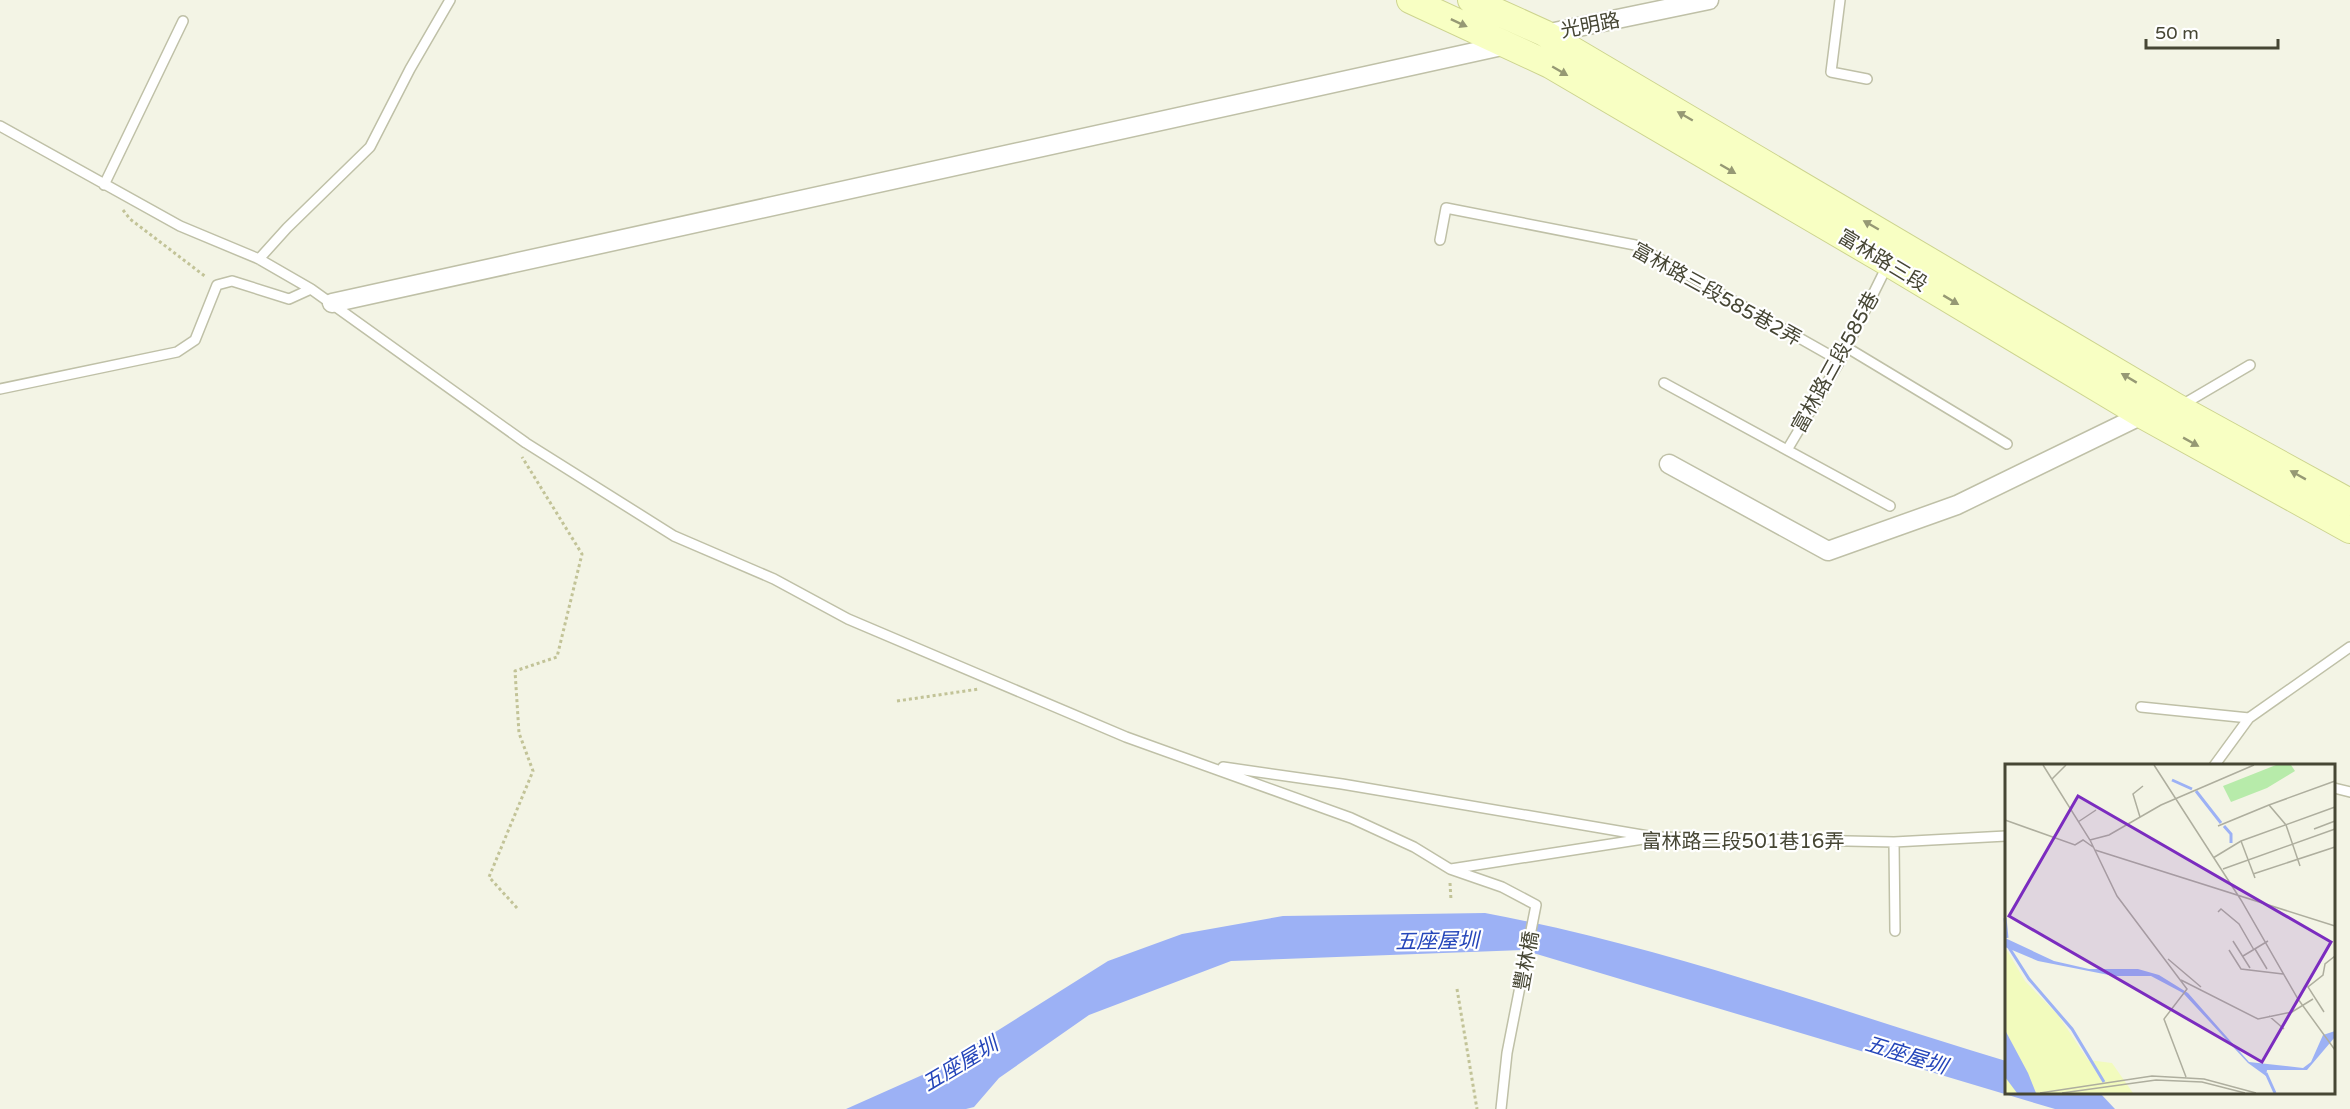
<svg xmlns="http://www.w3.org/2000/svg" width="2350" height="1109" viewBox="0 0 2350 1109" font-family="'Varela Round','Noto Sans TC',sans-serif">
<rect width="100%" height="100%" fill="#f3f4e5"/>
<path fill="#9cb1f5" d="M1485,913C1663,946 1833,1009 2006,1061V1092L2100,1093L2115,1109H2055L1523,950L1231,961L1089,1015L999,1078L974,1107L966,1109H846L938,1068L1108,961L1182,934L1283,916Z"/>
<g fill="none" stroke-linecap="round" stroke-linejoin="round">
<g stroke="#bfc0a7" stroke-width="12">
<path id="lane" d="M1840,0L1831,72L1867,79
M0,126L180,226L259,259L311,289L526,443L674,536L774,579L848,619L1126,737L1351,818L1414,847L1450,869L1502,887L1536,905L1507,1053L1501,1109
M104,185L183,21
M1440,240L1446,208L1635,245L1840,361
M259,259L287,228L370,147L410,69L450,0
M1846,347L2007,444
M1664,383L1890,506
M0,389L177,352L195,340L217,285L232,281L289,299L311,289
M2182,405L2250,365
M1787,450L1840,361L1887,266
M2141,707L2249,718
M2214,766L2249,718L2350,647
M1223,767L1342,784L1648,836
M2334,788L2350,792
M1894,842L1895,931
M1451,869L1656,837L1894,842L2006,836"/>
</g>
<g stroke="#bfc0a7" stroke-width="21">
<path id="street" d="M1540,35L1709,0
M332,303L1511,44
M1669,464L1828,551L1957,505L2142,415"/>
</g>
<g stroke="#cdd48f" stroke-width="28">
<path id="secondary" d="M1410,0L1550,65L1888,263L2142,415L2350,530
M1471,0L1544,33L2177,407L2350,502"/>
</g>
<path stroke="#c2c397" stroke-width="3" stroke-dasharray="3 3" stroke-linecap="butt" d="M123,210L130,219L206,277
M897,701L979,689
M1450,883L1451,900
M517,908L489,877L533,771L519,733L515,671L557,657L582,554L522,457
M1457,989L1477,1109"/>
<use href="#lane" stroke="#fff" stroke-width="9"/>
<use href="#street" stroke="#fff" stroke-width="18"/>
<use href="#secondary" stroke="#f8ffc3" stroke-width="26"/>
</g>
<defs><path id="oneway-solid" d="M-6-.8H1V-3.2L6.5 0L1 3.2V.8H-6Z" transform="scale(1.5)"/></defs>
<g fill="#969974">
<use href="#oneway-solid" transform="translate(1459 23) rotate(25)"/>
<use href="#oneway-solid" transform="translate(1560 71) rotate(30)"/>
<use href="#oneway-solid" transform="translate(1685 116) rotate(-150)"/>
<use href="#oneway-solid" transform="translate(1728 169) rotate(30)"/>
<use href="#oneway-solid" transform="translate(1871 225) rotate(-150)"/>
<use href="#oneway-solid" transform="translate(1951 300) rotate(31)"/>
<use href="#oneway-solid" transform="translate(2129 378) rotate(-149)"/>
<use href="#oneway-solid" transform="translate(2191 442) rotate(29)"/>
<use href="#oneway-solid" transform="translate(2298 475) rotate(-151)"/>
</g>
<g text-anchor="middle" stroke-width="4.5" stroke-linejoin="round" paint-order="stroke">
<g font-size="20" fill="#464634" stroke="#fff">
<text transform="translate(1590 25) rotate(-11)" y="7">光明路</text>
<text transform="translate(1883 260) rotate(31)" y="7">富林路三段</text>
<text transform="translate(1717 294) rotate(29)" y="7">富林路三段585巷2弄</text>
<text transform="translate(1835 362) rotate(-61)" y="7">富林路三段585巷</text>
<text x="1743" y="848">富林路三段501巷16弄</text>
<text transform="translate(1526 961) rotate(-80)" y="7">豐林橋</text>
</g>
<g font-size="21" font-style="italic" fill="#2546ba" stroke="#fff">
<text transform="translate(1437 941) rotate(-1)" y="7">五座屋圳</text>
<text transform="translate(1906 1055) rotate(17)" y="7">五座屋圳</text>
<text transform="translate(960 1064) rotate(-31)" y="7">五座屋圳</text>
</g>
</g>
<g transform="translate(2005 764)">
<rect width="330" height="330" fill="#f3f4e5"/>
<path d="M271,1H286L290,7L262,24L226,38L218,22Z" fill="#b7ebaa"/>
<path d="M0,183L20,217L53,251L83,296L107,299L128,329H0Z" fill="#f2fbbd"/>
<path d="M0,174L49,197L84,205H133L154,211L183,229L244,298L298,304L306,298L318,271L330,267V273L302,306H262L261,312L243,299L178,229L146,212H109L33,197L0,183ZM0,266L23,309L31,329H12L0,313Z" fill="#9cb1f5"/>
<path fill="none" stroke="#9cb1f5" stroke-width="3" d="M167,16L187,25M191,27L216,59M219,62L226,70V79M0,154L2,174M3,182L24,215L67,265L99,318M261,309L270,329"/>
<path fill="none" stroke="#aeae9e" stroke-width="1.5" d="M38,1L85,76L112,132L182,225L159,255L181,313M149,1L236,136L293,235L330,286M47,15L61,1M264,41L330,17M135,53L128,30L138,22M0,56L70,81L78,76L88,83M73,58L91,46M213,62L264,41L281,61L295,102M309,65L330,57M85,76L104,71L156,41L249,1M236,77L250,114M90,86L330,162M208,94L236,77L330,43M218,105L330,65M248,110L330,83M213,148L216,145L234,160L249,186M228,177L245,204M250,185L262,205M224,186L236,205L278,210M238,192L263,177M163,195L196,223M176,216L253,255L287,248L308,235M319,248L303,223L318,211L320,200L330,192M264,252L279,265M35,329L147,312L199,315L251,329M57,329L151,316L197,318L240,329"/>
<path fill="#7b2cbf" fill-opacity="0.15" stroke="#7b2cbf" stroke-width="3" d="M73,32L326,178L257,298L4,152Z"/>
<rect width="330" height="330" fill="none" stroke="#464634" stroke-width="3"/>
</g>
<path d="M2146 39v9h132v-9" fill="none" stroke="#464634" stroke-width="3"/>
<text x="2155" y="39" font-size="18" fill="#464634" stroke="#ffffff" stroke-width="4.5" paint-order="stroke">50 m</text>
</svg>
